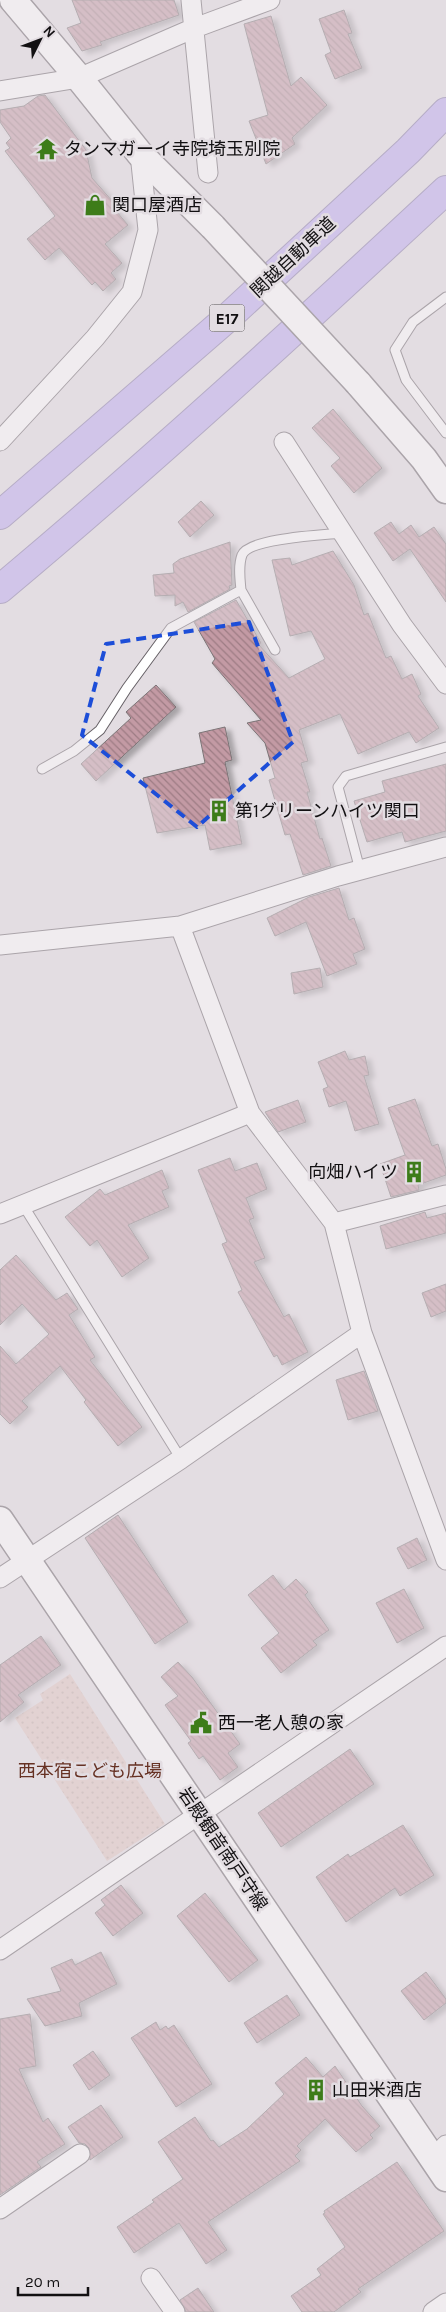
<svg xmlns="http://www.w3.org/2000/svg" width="446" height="2312" viewBox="0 0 446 2312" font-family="Karla,'Noto Sans JP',sans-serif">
<defs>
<pattern id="grass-dots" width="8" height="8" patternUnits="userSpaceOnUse" patternTransform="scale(1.25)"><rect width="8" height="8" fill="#e0c5be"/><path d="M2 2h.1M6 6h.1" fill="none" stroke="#bfa8a2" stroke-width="1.8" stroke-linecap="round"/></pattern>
<pattern id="building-back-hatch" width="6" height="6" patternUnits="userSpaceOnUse" patternTransform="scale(1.25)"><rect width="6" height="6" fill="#c39aa4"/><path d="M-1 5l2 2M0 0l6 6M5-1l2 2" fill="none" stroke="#9d7c84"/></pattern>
<filter id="shadow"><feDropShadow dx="5.5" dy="3" stdDeviation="2.5" flood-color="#0004"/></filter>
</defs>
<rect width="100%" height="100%" fill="#e3dde2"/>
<path fill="url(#grass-dots)" d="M70,1674L165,1824L107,1861L15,1718L43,1700L40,1694Z"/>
<path fill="url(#building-back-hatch)" stroke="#7c7577" filter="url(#shadow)" d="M72,0H174L179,15L100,42L102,45L82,51L67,28L81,23Z
M344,10L352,33L348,34L362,68L335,79L325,55L331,52L319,19Z
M271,16L291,86L301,77L327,105L292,138L295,144L266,164L249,121L268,115L244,24Z
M45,95L86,150L92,178L114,203L111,205L128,225L105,244L122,263L111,273L116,279L103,291L95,282L92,285L59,248L45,260L27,239L55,216L5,151L10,148L6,143L11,138L0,122V110L24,106L38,96Z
M333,409L382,468L354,493L331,466L340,458L312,428Z
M201,501L214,515L190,537L178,522Z
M391,522L399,534L411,525L419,537L434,527L446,544V602L410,549L393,561L374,533Z
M230,542L232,585L229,586L230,589L188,612L183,602L175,606V595L155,596L153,575L174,573L173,564L180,559Z
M333,551L354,585L364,615L368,613L386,658L391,656L402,679L412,674L421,694L418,696L439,728L416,743L409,732L358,754L340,714L299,730L308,761L301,763L310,792H307L320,839L322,838L331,866L303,875L290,834L285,835L269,780L275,778L265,743L247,723L261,720L212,663L215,659L194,622L236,600L261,643L258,644L289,678L325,659L311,631L290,636L272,560L290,558L292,565Z
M156,685L176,707L96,781L81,764L131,718L126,712Z
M225,727L232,760L225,762L242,844L210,850L205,825L157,833L143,778L205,763L199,733Z
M446,764V831L405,842L402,832L367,842L354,801L385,792L382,781Z
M339,888L349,920L354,918L365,949L353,954L357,964L327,976L306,922L275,936L267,918L309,897Z
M320,968L323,987L294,994L291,973Z
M345,1051L349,1060L365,1056L369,1075L364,1076L379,1124L355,1131L346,1101L329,1107L323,1089L328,1087L318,1062Z
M415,1099L432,1146L438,1144L446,1169V1175L418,1185L419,1190L391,1197L380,1164L405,1155L388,1108Z
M298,1100L306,1122L278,1132L265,1112Z
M230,1158L235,1171L257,1163L267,1189L246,1198L254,1218L249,1220L265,1258L254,1262L284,1317L289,1314L308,1352L282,1365L277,1355L274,1357L238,1292L242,1290L222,1244L227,1242L198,1170Z
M162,1170L169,1188L162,1191L169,1207L128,1225L149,1258L122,1277L97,1240L90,1246L65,1217L100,1189L105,1195Z
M425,1212L427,1218L446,1213V1233L386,1249L380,1226Z
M16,1255L56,1300L67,1293L78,1309L69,1315L95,1357L90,1360L142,1427L118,1446L84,1402L86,1400L60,1366L22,1401L28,1407L10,1424L0,1414V1346L16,1364L49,1334L22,1304L0,1325V1270Z
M446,1284V1311L431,1317L422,1293Z
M364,1371L378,1411L348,1420L336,1380Z
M118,1515L188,1622L155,1644L85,1538Z
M417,1538L427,1560L408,1569L397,1548Z
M273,1575L284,1590L296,1579L308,1592L305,1595L329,1630L313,1641L317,1645L281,1673L261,1648L279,1633L248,1595Z
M404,1589L424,1628L397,1643L376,1603Z
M41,1636L61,1665L18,1695L24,1702L0,1722V1665Z
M178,1662L192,1677L240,1744L228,1753L238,1767L220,1780L203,1756L199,1759L188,1743L191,1741L165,1705L178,1696L161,1677Z
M350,1749L374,1784L281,1847L258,1813Z
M403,1825L434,1875L400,1896L395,1888L346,1922L316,1877L348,1854L350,1857Z
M121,1885L143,1913L113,1936L95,1913L105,1905L101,1900Z
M205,1893L258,1960L229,1982L177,1916Z
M101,1952L117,1984L79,2003L82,2016L45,2026L27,1999L61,1991L51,1968L72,1959L75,1965Z
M426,1972L446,1999V2003L424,2020L401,1991Z
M287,1995L300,2015L257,2043L244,2023Z
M30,2014L36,2066L19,2069L43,2122L48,2118L65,2144L37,2162L41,2167L0,2195V2019Z
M156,2022L160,2030L166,2026L168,2029L174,2025L212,2084L176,2107L131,2038Z
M93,2051L110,2075L89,2090L73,2065Z
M306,2057L323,2077L335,2066L362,2106L380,2126L370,2135L373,2138L356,2152L325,2119L297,2146L301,2150L295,2156L300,2161L208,2222L227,2250L206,2264L179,2223L134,2253L117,2227L154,2202L152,2200L183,2179L158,2142L195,2117L211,2141L213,2140L219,2147L247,2129L284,2094L275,2083Z
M101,2105L123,2137L90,2160L89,2148L85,2144L79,2143L68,2127Z
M397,2162L444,2231L358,2289L361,2292L334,2312H302L291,2296L321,2275L317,2269L345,2247L323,2214L325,2213L324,2211Z
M198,2288L214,2312H186L180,2300Z"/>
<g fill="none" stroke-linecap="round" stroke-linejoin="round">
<g stroke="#666166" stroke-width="11">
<path id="lane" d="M446,297L413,322L395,350L406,380L446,433
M241,590L275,650
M42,769L74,751L100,730L127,688L171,628L241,590C240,579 238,566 242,555C249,538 323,535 342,533
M360,870L338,787L346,776L446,747
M23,1205L181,1459"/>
</g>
<g stroke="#666166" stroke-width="21">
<path id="street" d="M191,0L208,173
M0,91L79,78L192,29L270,0
M0,441L95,338L132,292L148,230L140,154
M284,442L402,625L446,684
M180,926L250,1113
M0,945L180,926L338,876L446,847
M0,1214L250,1113L334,1223L362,1333L446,1560
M334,1223L446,1195
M0,1578L181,1459L362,1333
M0,1950L446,1646
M434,2159L446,2145
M0,2209L80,2154
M151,2278L175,2312
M433,2312L446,2303"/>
</g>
<g stroke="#666166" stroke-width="29">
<path id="secondary" d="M13,0L79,78L140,154L213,227
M358,383L424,459L446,490
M0,1520L446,2178"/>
</g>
<g stroke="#7f73a4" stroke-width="30">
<path id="highway" d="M0,515L224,321L408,151L446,112
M0,589C153,461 300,326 446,190"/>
</g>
<use href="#lane" stroke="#fff" stroke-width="9"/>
<use href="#street" stroke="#fff" stroke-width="19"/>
<use href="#secondary" stroke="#fff" stroke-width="26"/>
<use href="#highway" stroke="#baa9f2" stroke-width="28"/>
<g stroke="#666166" stroke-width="29" stroke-linecap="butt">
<path id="secondary-bridge" d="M213,227L358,383"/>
</g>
<use href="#secondary-bridge" stroke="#fff" stroke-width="26"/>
</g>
<path d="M0 0H446V2312H0ZM249,622L293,742L197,827L82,735L106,644Z" fill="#e3dde2" fill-opacity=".55" fill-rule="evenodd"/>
<path fill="none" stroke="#1d4ed8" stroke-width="4" stroke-dasharray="10 6" stroke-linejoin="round" d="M249,622L293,742L197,827L82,735L106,644Z"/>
<defs>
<g id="temple-bare" transform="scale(1.725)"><path d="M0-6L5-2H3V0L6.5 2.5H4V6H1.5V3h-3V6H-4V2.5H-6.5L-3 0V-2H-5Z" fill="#3d7c19" stroke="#e3dde2" stroke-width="2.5" paint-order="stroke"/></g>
<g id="shop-bare" transform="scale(1.725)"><path d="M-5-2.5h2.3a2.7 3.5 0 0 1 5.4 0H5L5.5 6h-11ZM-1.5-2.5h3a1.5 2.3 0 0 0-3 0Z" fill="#3d7c19" stroke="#e3dde2" stroke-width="2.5" paint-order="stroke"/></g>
<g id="building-bare" transform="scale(1.725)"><path d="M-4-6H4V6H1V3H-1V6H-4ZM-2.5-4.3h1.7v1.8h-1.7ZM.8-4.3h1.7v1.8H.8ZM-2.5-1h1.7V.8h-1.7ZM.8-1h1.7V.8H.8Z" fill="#3d7c19" stroke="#e3dde2" stroke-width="2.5" paint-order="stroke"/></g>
<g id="civic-bare" transform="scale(1.725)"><path d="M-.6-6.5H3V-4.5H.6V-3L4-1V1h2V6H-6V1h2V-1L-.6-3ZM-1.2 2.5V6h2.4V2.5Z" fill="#3d7c19" stroke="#e3dde2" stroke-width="2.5" paint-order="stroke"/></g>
</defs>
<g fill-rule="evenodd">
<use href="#temple-bare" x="47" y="149"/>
<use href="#shop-bare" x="95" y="205"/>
<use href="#building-bare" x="219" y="811"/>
<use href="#building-bare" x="414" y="1172"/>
<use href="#civic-bare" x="201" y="1723"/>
<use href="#building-bare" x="316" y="2090"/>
</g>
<g text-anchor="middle" stroke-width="5" stroke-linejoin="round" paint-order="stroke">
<rect fill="#e3dde2" stroke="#514e50" stroke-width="1" x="209.5" y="304.5" width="35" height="27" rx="4"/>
<g font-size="16" font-weight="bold" fill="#121012">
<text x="227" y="324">E17</text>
</g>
<g font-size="18" fill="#121012" stroke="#e3dde2" text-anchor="start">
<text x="64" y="155">タンマガーイ寺院埼玉別院</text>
<text x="112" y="211">関口屋酒店</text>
<text x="235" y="817">第1グリーンハイツ関口</text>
<text x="398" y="1178" text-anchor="end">向畑ハイツ</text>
<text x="218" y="1729">西一老人憩の家</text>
<text x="332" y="2096">山田米酒店</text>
</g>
<g font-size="18" fill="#121012" stroke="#e3dde2">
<text transform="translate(293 257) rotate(-43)" y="6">関越自動車道</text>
<text transform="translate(223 1849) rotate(56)" y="6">岩殿観音南戸守線</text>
</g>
<g font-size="18" fill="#663123" stroke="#e3dde2">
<text x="90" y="1777">西本宿こども広場</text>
</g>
</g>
<g transform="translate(40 40) rotate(48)" stroke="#e3dde2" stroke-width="4" paint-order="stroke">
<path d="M0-4L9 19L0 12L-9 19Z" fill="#121012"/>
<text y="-8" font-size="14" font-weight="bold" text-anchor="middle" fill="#121012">N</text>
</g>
<path d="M18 2287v8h70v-8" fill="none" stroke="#121012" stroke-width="2.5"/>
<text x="25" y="2287" font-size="15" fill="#121012" stroke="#e3dde2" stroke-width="4" paint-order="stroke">20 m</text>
</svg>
